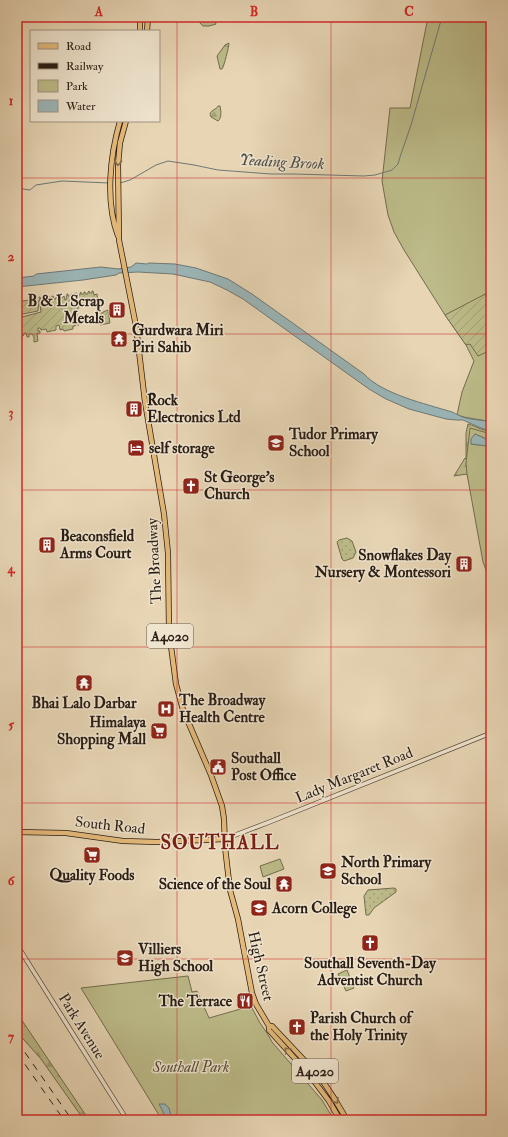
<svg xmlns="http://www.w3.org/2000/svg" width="508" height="1137" viewBox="0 0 508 1137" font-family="'IM FELL Double Pica',serif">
<defs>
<pattern id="grass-dots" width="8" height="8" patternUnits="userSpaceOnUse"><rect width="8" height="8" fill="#bcbb89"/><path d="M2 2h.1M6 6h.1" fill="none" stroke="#a2a075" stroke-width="1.8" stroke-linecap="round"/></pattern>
<pattern id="forest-firs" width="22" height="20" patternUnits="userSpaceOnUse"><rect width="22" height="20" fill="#bcbb89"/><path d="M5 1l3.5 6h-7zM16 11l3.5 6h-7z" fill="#a2a075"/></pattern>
<pattern id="garden-furrows" width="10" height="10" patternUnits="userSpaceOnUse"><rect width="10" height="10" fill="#bcbb89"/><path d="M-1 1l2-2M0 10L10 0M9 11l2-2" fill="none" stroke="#a2a075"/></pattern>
</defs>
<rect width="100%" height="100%" fill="#e7d5b4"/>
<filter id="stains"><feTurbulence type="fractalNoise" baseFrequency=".005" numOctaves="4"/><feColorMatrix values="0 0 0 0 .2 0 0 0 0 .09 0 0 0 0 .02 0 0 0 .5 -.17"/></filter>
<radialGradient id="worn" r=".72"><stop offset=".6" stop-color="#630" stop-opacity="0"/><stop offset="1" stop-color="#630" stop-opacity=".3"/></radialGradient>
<path fill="url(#grass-dots)" stroke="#726c4f" d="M198,17H213L216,24L209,26H203L199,22Z
M347,538L352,541L356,552L353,558L344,561L342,559L337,542L339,540Z
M394,888L396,889V892L374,908L369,915H366L364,896L368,890Z"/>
<path fill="url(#forest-firs)" stroke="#726c4f" d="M229,43C229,46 224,67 222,69H220L217,56L225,45Z
M218,106H220C221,111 222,118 218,121L211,117L210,114C212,109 216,110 218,106Z
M468,424H469L481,429L491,432V441L482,437L472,494L467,474L454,476L465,458L466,459V433Z
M17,1013L89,1120H84L41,1059L17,1032Z"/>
<path fill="#bcbb89" stroke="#726c4f" d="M428,17H491V422C480,419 468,419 457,415L462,392L474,361L466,345L445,315L404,250L394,232L388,215L382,181L390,108H410Z
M470,428L491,434V441L475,434L471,444L487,446H491V599L488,585L491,583L483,562L467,474L466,463Z
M280,859L284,869L263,877L260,866Z
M347,970L354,988L346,991L338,974Z
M188,976L192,992L197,991L209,1018L251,1006L260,1023L267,1033L272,1042L322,1100L334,1120H162L81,988Z"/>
<path fill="url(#garden-furrows)" stroke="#726c4f" d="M89,291L90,293H92V291H93L94,295L97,294L98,301H96V305L78,307V312L77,313L79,323V317L82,316V319L85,318V315H86V317L98,315L97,313L101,312V313H103V312L108,310L110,323L100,325L99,322L89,324V322L79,324V325H77L76,324L75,326H73V329L64,331L63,329L60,330L59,325L56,326V330L47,332L46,329L41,330L40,328H38V331H40V333L37,334L38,341L34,342V337L32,334H29V337H27L26,333H24V335L22,336V338H21L20,336H19L21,341L19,342C19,338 17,337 17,332H18V330L20,329L18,318L41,312L39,297H40L41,300L43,299V297L44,299L47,298V296H49L50,298H52V296H53L54,299H56V297L58,299V297L61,296L62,298L64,296L65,300H66L67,294H68V296H71V294L77,293V295H80V293L81,292V294H84V292H85L86,294H88V292Z
M491,291V350L478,356L470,344L466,345L445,315Z
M30,300L31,304H33V301H39L38,311L18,315L17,303L22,302V301Z"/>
<path fill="#9bb6b8" stroke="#6d7977" d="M136,263L147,264L149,263L175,264L196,268L228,279L252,294L364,374C382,394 426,404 452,412C457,414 461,417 466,418C474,420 483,420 491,422V431L481,428L463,420H456L446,419L409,409L386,399L369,389L243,299L227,290L210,282L173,274L138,272L119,273L116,275L83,280L17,287V278L34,276L36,274L101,267L118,269L131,267Z
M475,434L491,441V446H487L471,444V439Z
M159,1104H165L169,1108L172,1120H167Z"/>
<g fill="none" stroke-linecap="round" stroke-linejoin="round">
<path stroke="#6d7977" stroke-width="1" d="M120,183L130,180L156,165L168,161L194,165L218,170L271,174H294L364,176L375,175L392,170L398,164L400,157L411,125L442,17
M17,191L23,189L30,190L36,185L62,181L109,183"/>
<g stroke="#584b3d" stroke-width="5">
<path id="tertiary" d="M225,839L267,823L491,733
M17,945L127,1120"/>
</g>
<g stroke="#291d15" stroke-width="6">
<path id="primary" d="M140,31V17
M147,31L148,17
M126,121L120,143L118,165L119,240L136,326L145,402L164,514L168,553L169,631L176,684L183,710L211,775L222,806L224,819L225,847L230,890L238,919L252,993L256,1004L269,1026V1030L308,1073L329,1101L340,1120
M118,236C105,201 110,156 120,121
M17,832L66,833L123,841L157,842L225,839
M269,1026H272L320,1077L334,1098L347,1120"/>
</g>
<use href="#tertiary" stroke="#efe4ce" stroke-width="3.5"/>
<use href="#primary" stroke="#e4ba7a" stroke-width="4.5"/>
<path stroke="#291d15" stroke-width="1" stroke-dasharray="7 7" stroke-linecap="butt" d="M17,1041L72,1120
M17,1053L64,1120"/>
</g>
<defs><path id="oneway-chevron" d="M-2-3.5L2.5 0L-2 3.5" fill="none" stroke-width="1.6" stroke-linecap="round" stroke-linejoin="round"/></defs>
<g stroke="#866c48">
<use href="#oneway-chevron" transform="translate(118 163) rotate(93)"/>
<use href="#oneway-chevron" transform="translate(287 1050) rotate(-133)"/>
<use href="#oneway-chevron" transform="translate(336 1101) rotate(58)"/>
</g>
<path fill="none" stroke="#d62828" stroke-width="1" stroke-opacity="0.55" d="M177,17V1120M331,17V1120M17,178H491M17,334H491M17,490H491M17,647H491M17,803H491M17,959H491"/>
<defs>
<g id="building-square" transform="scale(0.9)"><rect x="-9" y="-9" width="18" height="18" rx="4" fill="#8f2418" stroke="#efe4ce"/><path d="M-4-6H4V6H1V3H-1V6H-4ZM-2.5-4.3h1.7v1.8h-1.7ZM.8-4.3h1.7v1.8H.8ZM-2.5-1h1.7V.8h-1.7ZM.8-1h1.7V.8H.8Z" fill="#fff"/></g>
<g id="temple-square" transform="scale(0.9)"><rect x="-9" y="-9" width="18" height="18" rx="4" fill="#8f2418" stroke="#efe4ce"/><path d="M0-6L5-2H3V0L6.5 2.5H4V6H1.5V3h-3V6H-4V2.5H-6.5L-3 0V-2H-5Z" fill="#fff"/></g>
<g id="school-square" transform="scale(0.9)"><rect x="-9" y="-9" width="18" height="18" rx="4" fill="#8f2418" stroke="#efe4ce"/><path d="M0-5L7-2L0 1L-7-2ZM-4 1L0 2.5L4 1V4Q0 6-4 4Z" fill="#fff"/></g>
<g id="hotel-square" transform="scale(0.9)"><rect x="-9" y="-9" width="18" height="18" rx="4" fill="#8f2418" stroke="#efe4ce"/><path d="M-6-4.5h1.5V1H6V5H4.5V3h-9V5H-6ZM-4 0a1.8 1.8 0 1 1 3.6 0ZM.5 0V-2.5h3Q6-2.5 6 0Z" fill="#fff"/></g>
<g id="church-square" transform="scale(0.9)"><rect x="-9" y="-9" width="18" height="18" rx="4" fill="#8f2418" stroke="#efe4ce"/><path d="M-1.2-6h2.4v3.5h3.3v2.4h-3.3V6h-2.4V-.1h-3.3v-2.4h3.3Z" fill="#fff"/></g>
<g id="hospital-square" transform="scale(0.9)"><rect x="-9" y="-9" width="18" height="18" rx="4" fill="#8f2418" stroke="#efe4ce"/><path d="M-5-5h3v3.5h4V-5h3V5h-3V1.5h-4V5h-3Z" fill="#fff"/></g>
<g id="supermarket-square" transform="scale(0.9)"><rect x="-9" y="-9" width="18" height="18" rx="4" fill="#8f2418" stroke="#efe4ce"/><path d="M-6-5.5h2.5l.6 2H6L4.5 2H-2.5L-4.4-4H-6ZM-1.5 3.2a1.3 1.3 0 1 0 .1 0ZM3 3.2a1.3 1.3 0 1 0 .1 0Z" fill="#fff"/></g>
<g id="civic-square" transform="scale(0.9)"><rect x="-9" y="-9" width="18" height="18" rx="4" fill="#8f2418" stroke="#efe4ce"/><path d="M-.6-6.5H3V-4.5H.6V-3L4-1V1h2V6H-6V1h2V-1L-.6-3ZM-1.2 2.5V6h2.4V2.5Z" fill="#fff"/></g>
<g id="university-square" transform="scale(0.9)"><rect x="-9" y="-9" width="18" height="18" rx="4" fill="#8f2418" stroke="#efe4ce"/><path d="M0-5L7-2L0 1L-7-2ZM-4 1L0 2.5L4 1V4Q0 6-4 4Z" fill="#fff"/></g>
<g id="restaurant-square" transform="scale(0.9)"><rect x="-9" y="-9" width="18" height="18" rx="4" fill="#8f2418" stroke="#efe4ce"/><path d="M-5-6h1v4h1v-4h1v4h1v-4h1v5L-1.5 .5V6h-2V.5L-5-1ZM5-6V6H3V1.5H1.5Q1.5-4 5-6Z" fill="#fff"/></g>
</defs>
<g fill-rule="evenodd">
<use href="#building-square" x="117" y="310"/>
<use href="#temple-square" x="119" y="339"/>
<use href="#building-square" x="134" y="409"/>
<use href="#school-square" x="276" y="443"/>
<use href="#hotel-square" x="136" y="448"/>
<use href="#church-square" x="191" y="486"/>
<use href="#building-square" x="47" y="545"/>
<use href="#building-square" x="464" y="564"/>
<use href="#temple-square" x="84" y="683"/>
<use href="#hospital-square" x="166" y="709"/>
<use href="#supermarket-square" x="159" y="731"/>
<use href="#civic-square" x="218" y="767"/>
<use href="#supermarket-square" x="92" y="855"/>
<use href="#school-square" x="328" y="871"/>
<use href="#temple-square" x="284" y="884"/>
<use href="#university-square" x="259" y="908"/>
<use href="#church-square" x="370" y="943"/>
<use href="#school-square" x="125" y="958"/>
<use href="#restaurant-square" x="245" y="1001"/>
<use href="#church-square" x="297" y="1027"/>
</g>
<g text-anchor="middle" stroke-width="3" stroke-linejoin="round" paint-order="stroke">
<g fill="#efe4ce" stroke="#64594c" stroke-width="1">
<rect x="147" y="624" width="46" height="24" rx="3"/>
<rect x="292" y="1059" width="46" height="24" rx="3"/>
</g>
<g font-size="14" font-weight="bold" fill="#291d15">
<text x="170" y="641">A4020</text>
<text x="315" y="1076">A4020</text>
</g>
<g font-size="15" font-weight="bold" fill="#291d15" stroke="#efe4ce" text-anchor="start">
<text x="104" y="306" text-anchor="end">B &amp; L Scrap<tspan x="104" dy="17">Metals</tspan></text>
<text x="132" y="335">Gurdwara Miri<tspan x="132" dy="17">Piri Sahib</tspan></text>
<text x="147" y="405">Rock<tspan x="147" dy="17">Electronics Ltd</tspan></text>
<text x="289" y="439">Tudor Primary<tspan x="289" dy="17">School</tspan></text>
<text x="149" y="453">self storage</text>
<text x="204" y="482">St George's<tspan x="204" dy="17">Church</tspan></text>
<text x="60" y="541">Beaconsfield<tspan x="60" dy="17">Arms Court</tspan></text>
<text x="451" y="560" text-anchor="end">Snowflakes Day<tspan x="451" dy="17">Nursery &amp; Montessori</tspan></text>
<text x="179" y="705">The Broadway<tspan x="179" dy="17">Health Centre</tspan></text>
<text x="84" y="708" text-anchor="middle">Bhai Lalo Darbar</text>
<text x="146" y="727" text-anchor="end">Himalaya<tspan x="146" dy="17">Shopping Mall</tspan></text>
<text x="231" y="763">Southall<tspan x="231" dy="17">Post Office</tspan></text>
<text x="341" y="867">North Primary<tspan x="341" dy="17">School</tspan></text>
<text x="92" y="880" text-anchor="middle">Quality Foods</text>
<text x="271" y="889" text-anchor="end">Science of the Soul</text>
<text x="272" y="913">Acorn College</text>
<text x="138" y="954">Villiers<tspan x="138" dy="17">High School</tspan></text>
<text x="370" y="968" text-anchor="middle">Southall Seventh-Day<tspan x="370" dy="17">Adventist Church</tspan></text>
<text x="232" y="1006" text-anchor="end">The Terrace</text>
<text x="310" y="1023">Parish Church of<tspan x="310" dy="17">the Holy Trinity</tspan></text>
</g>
<g font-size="15" fill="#291d15" stroke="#efe4ce">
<text transform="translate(154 561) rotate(-93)" y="5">The Broadway</text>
<text transform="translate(354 775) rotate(-22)" y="5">Lady Margaret Road</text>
<text transform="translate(110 825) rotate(6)" y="5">South Road</text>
<text transform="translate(261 966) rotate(77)" y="5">High Street</text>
<text transform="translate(82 1026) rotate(58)" y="5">Park Avenue</text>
</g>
<g font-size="15" font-style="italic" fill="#554c38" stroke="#efe4ce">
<text x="191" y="1072">Southall Park</text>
</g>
<g font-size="16" font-style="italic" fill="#4b4b46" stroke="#efe4ce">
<text transform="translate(282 161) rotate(3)" y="6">Yeading Brook</text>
</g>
<g font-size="19" font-weight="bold" letter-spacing="1" fill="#7a1f14" stroke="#efe4ce">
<text x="220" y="849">SOUTHALL</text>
</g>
</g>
<rect width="508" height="1137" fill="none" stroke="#e7d5b4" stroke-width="44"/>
<rect x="30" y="30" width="130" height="92" fill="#efe4ce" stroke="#a09484"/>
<rect x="38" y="43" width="20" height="6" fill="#e4ba7a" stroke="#a09484"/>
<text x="66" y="50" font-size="12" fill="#291d15">Road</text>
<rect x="38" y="63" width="20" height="6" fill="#291d15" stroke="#a09484"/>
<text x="66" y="70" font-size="12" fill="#291d15">Railway</text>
<rect x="38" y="80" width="20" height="12" fill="#bcbb89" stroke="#a09484"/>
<text x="66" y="90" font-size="12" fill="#291d15">Park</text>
<rect x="38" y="100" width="20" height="12" fill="#9bb6b8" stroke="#a09484"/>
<text x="66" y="110" font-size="12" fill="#291d15">Water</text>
<rect x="22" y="22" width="464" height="1093" fill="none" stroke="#d62828" stroke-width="1.5"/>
<g font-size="13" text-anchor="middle" font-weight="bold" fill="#d62828">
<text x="99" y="16">A</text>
<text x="254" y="16">B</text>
<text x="409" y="16">C</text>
<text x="11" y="105">1</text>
<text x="11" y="261">2</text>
<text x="11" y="417">3</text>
<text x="11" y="573">4</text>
<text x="11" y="729">5</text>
<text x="11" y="885">6</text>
<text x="11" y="1041">7</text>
</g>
<rect width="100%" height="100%" filter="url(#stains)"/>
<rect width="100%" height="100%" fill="url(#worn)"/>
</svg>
